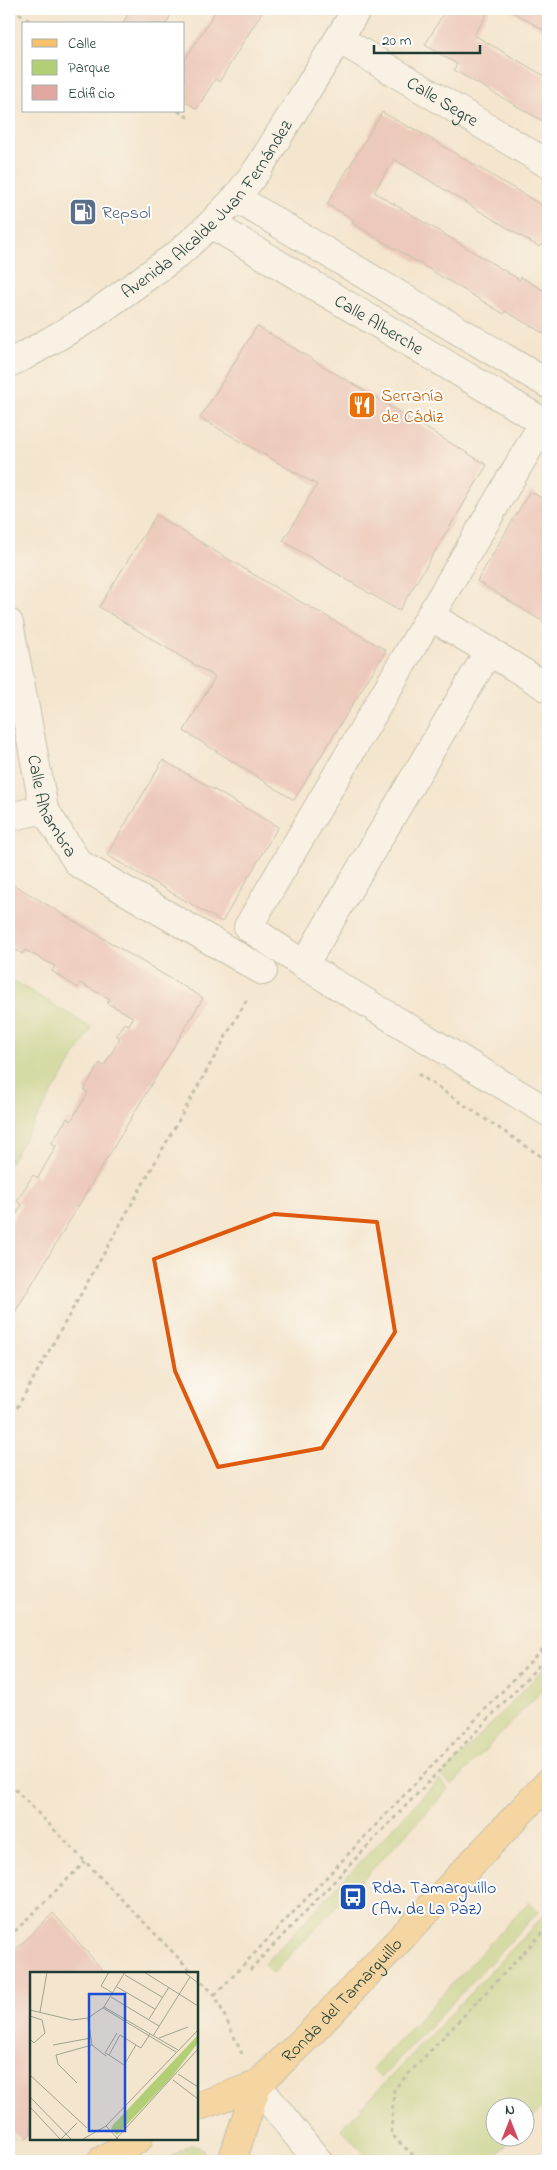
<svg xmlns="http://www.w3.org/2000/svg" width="557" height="2170" viewBox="0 0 557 2170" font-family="'Indie Flower',sans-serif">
<rect width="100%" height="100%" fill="#fff"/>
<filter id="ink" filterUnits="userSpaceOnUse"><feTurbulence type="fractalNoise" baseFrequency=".02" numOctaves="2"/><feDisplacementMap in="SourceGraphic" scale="10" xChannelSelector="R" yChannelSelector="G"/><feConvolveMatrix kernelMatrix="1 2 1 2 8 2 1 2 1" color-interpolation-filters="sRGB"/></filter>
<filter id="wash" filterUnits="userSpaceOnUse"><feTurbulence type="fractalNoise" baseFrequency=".0096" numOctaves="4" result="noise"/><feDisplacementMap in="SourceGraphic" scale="20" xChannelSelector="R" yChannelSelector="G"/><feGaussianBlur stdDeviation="1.12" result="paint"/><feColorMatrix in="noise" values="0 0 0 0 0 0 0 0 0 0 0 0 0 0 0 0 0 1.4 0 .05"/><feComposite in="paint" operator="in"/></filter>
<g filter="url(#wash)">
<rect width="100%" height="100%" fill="#f4e6ce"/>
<path fill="#b2cf76" stroke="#688655" d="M9,978L92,1028L9,1164Z
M548,1664V1684L452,1785L442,1776Z
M439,1779L449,1789L273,1973L264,1964Z
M529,1902L539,1911L381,2078L372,2069Z
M548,1911V2101L525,2126L524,2108H494V2138H513L491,2161H372L341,2129Z
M190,2145L199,2146L203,2150L204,2158L201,2161H164Z"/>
<g id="blocks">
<path fill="#e3a7a2" d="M131,9H174L166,24H122Z
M217,9H260L262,12L219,82L215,79L197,109L184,101V61Z
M446,9H490L474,35L548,78V124L454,70L457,64L425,45Z
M508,9H548V33Z
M382,112L410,128L411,127L548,209V248L541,244L539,247L394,159L374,192L520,280L521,277L548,293V336L505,311L504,314L352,223L354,220L327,204Z
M257,326L487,465L399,611L283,541L317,485L200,418Z
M530,491L548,502V625L477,581Z
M156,515L271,585L386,650L294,800L184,731L215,677L99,607Z
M163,760L278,827L222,922L107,855Z
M9,882L203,998L9,1322V1226L22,1205L17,1201L33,1175L38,1178L56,1146L52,1143L67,1118L71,1121L88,1093L84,1090L100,1063L104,1066L120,1038L116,1035L124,1023L129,1025L133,1017L107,1003L110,999L80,983L78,988L52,971L55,966L25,950L22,954L9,945Z
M53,1913L106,1974H31V2134L23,2140L9,2130V1956Z"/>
</g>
</g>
<g filter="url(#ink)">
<use href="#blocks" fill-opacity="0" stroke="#8a9281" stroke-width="1"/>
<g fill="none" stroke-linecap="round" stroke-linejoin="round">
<g stroke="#8a9281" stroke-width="30">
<g id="minor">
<path id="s1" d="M339,39L548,164"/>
<path d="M236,198L548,384"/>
<path id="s2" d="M211,224L548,425"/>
<path id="s3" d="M9,623L44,809L78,863L263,971"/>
<path d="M489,651L430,616L544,422"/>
<path d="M548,688L489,651L304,965L548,1112"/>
<path d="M9,817L44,809"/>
<path d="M304,965L248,927L430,616"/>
<path d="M257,2085L318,2161"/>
</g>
</g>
<g stroke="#8a9281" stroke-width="30">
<g id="tertiary">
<path id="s4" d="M9,363L24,356L88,319L178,254L211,224L236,198L258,169L357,9"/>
</g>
</g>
<g stroke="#8a9281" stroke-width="30">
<g id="primary">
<path id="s5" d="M196,2107L257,2085L309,2035L548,1783"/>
<path d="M101,2161L138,2139"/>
<path d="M232,2161L257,2085"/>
</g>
</g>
<path stroke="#8a9281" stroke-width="3" stroke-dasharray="4 4" stroke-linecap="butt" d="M12,9L36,24
M178,111L189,118
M418,1074L548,1161
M9,1422L247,999
M9,1783L194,1974
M9,1937L85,1862
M250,1970L548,1656
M196,1976L215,1995L242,2054
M215,1995L548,1643
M419,2161L391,2134L394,2089L548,1927"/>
<use href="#minor" stroke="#fff" stroke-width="28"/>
<use href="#tertiary" stroke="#fff" stroke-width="28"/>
<use href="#primary" stroke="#f7c06c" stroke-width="28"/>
</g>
</g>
<path d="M0 0H557V2170H0ZM274,1214L377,1222L395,1332L322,1448L218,1467L175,1371L154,1259Z" fill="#f4e6ce" fill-opacity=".55" fill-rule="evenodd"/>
<path fill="none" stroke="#de580e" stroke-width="4" stroke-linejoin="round" d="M274,1214L377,1222L395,1332L322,1448L218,1467L175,1371L154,1259Z"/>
<defs>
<g id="fuel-square" transform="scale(1.4375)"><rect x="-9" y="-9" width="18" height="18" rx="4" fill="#5c6f8a" stroke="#fff"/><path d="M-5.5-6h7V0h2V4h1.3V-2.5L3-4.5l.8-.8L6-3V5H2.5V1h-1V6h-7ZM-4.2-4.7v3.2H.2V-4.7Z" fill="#fff"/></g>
<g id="restaurant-square" transform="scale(1.4375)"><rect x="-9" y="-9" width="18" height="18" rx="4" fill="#e8710a" stroke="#fff"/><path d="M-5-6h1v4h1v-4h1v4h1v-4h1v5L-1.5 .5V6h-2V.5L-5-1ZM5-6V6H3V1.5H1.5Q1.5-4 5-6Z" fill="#fff"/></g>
<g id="bus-square" transform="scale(1.4375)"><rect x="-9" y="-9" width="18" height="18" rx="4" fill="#1a4fb4" stroke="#fff"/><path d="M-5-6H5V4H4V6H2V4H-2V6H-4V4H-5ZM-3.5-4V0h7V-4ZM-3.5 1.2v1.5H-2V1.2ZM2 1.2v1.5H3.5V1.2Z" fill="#fff"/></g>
</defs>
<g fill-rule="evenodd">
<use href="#fuel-square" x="83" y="212"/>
<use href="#restaurant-square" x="362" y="405"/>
<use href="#bus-square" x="353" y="1897"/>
</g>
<g text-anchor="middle" stroke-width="4" stroke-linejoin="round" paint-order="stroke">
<g font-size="18" fill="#1f3d34" stroke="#fff">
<text dy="6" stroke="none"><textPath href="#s1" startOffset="121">Calle Segre</textPath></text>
<text dy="6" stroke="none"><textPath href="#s4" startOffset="254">Avenida Alcalde Juan Fernández</textPath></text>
<text dy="6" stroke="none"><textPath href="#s2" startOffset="196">Calle Alberche</textPath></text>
<text dy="6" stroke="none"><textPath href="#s3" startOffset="189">Calle Alhambra</textPath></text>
<text dy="6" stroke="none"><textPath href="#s5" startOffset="185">Ronda del Tamarguillo</textPath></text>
</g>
<g font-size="18" fill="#4e5e75" stroke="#fff" text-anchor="start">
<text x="102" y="218">Repsol</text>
</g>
<g font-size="18" fill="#c56008" stroke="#fff" text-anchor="start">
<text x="381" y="401">Serranía<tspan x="381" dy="21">de Cádiz</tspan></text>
</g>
<g font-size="18" fill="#164399" stroke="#fff" text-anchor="start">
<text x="372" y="1893">Rda. Tamarguillo<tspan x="372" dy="21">(Av. de La Paz)</tspan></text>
</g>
</g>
<g transform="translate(30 1972)">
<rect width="168" height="168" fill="#f4e6ce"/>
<path d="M167,64V72L141,106L87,163L81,157L83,153Z" fill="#b2cf76"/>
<path fill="none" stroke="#9fa290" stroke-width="1" d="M79,0L71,14L83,21M114,0L168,34M154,0L168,11M95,3L132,25M87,15L125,37M81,25L129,54M74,35L148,78M73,36L146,80M0,38L42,48L58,46L74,35L95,0M10,40L17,0M0,44L12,48L15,61L4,71L0,67M58,46L62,73L76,84M119,47L139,15M123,64L160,5M129,66L158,55M23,73L61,66M106,73L94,93L79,83L90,63L106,73L111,76L120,62M79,83L75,81L87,61M148,102L168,115M0,103L57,156M143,108L168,127M47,111L28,92L26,83L62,73M0,125L41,167M0,135L30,167M76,154L88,167M31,167L47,151M53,167L76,154L168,58M86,167L168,77"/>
<path fill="#1d4ed8" fill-opacity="0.15" stroke="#1d4ed8" stroke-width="2.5" d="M59,22H95V159H59Z"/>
<rect width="168" height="168" fill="none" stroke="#1f3d34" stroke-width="2.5"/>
</g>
<rect width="557" height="2170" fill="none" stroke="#fff" stroke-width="30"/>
<rect x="22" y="22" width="162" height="90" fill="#ffffff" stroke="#a5b1ae"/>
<rect x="32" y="39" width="25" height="8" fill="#f7c06c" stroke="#a5b1ae"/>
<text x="68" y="48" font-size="15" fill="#1f3d34">Calle</text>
<rect x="32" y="60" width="25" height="15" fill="#b2cf76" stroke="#a5b1ae"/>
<text x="68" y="72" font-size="15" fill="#1f3d34">Parque</text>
<rect x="32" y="85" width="25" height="15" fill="#e3a7a2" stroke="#a5b1ae"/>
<text x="68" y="98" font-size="15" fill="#1f3d34">Edificio</text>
<g transform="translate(510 2122)"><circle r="24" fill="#ffffff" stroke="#a5b1ae"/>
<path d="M0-4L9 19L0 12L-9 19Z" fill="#d1495b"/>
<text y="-8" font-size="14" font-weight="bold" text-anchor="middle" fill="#1f3d34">N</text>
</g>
<path d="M374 45v8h106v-8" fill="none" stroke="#1f3d34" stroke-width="2.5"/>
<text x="382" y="45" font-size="15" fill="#1f3d34" stroke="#ffffff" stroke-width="4" paint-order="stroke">20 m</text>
</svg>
